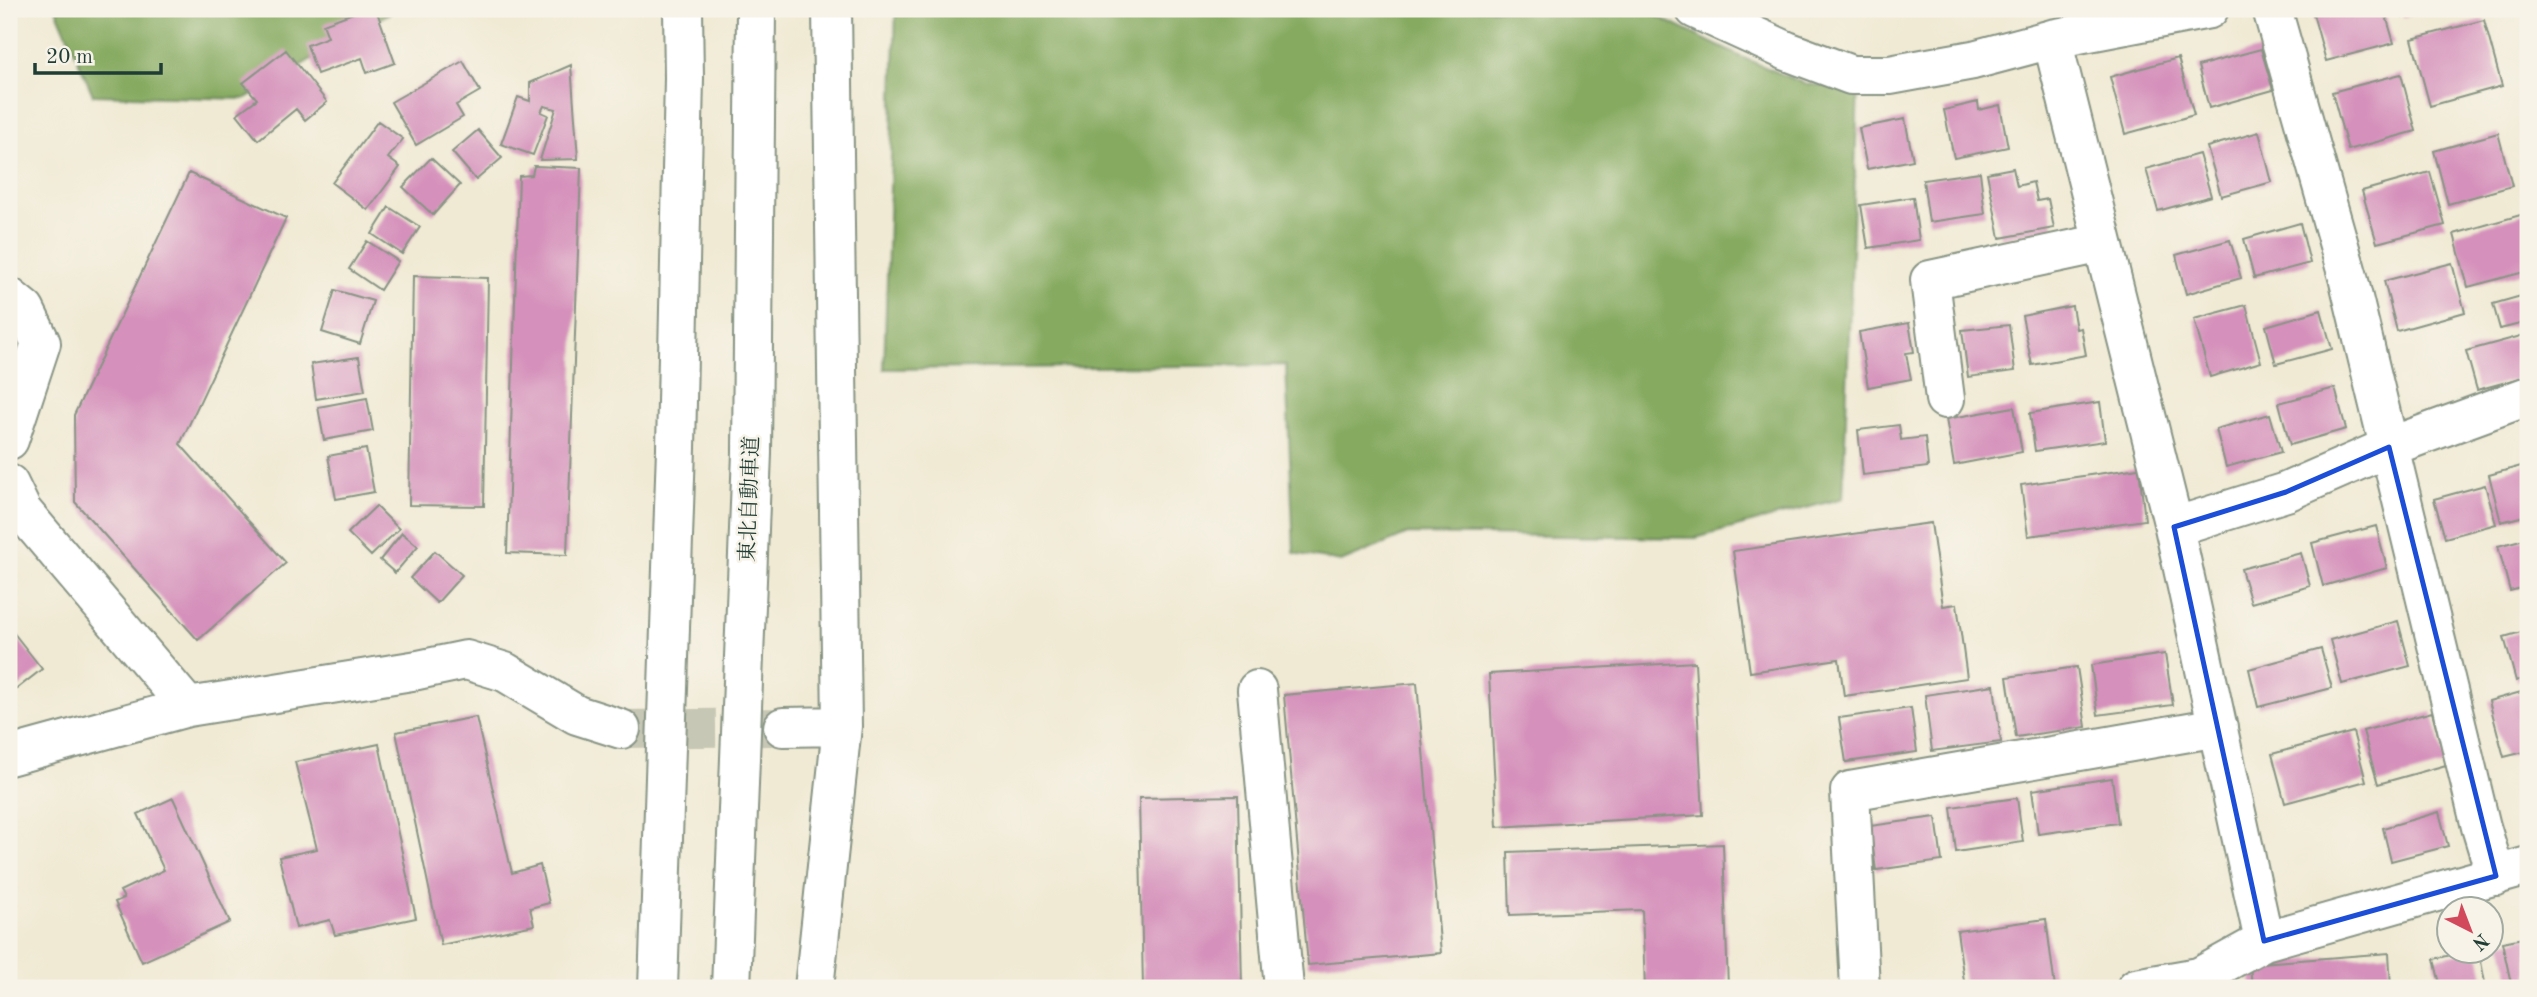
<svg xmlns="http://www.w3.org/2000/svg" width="2537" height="997" viewBox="0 0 2537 997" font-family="'Old Standard TT','Noto Serif JP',serif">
<rect width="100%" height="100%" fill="#f7f3e8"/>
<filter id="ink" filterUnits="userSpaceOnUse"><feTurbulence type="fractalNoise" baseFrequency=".0143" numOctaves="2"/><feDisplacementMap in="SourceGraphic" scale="14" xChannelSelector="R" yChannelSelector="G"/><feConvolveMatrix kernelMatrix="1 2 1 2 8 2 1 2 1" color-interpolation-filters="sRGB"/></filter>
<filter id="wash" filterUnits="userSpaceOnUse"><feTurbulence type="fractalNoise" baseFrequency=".00686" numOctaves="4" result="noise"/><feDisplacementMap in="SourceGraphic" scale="28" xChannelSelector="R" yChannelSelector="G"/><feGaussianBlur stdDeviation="1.57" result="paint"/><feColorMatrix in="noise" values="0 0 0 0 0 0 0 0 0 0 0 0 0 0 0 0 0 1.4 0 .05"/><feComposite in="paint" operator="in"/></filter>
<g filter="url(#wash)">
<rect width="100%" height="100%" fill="#f0ead4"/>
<path fill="#86aa60" stroke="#52744a" stroke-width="2" d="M56,9H396L244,99L93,95Z
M896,9H1642L1739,56L1805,84L1858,89L1843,498L1696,538L1408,534L1341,562L1294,553L1286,365L884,369Z"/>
<g id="blocks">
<path fill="#d591bb" d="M364,9H376L395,63L367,73L362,58L317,74L307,45L328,37L323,24Z
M2316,9H2384L2394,43L2326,61L2312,10Z
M2401,9H2430V10L2403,17Z
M2484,20L2502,86L2430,106L2412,39Z
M2261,49L2273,90L2209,108L2198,66Z
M286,50L327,102L305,120L296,109L258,140L237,114L257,99L243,83Z
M2178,58L2194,115L2125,134L2110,77Z
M463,61L480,91L456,105L463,117L416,145L391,102Z
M571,65L578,159L540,160L556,109L544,106L541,112L548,115L533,155L501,144L518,97L530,101V83Z
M2401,74L2416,131L2348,150L2332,92Z
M1978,102L1979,110L2000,105L2008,147L1954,158L1944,110Z
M1905,119L1913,160L1867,169L1859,128Z
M378,121L403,139L388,158L400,167L368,210L332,183Z
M478,130L502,158L476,180L452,152Z
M2259,132L2272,182L2221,196L2207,147Z
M2498,133L2512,186L2448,204L2434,151Z
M2199,154L2211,196L2158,211L2146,169Z
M431,158L460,185L433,215L403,187Z
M534,166L581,168L567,555L507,553L519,176L532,175Z
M2013,168L2017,186L2033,182L2037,201L2048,199L2054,228L2000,238L1987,173Z
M1980,172L1985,214L1929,222L1923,180Z
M2430,172L2445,225L2377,243L2362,191Z
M189,173L286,218L180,444L286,563L198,640L75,502L74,415Z
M1913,197L1919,240L1868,248L1861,205Z
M389,207L420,227L402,254L372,234Z
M2524,214L2528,231V271L2468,287L2454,234Z
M2300,223L2310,263L2254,278L2244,239Z
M2230,240L2241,278L2186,294L2176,255Z
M367,241L398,261L380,290L349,269Z
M2452,263L2465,312L2397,331L2384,281Z
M413,276L488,278L484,506L409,505Z
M335,290L373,301L360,344L322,332Z
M2528,294V322L2500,329L2493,304Z
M2246,305L2261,362L2210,377L2194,319Z
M2072,306L2076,329L2081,328L2086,355L2032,365L2022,316Z
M2321,310L2332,349L2276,364L2266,326Z
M1909,323L1914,352L1906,353L1911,379L1868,387L1859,332Z
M2009,325L2015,371L1968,377L1962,330Z
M2528,334V376L2477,390L2466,351Z
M359,357L365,391L316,399L311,364Z
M2335,388L2346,429L2290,445L2279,403Z
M367,398L373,431L324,440L318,407Z
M2100,402L2105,441L2035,451L2030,413Z
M2014,407L2022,452L1954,465L1946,419Z
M2270,414L2281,452L2226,467L2216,429Z
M1899,425L1901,440L1925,437L1928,467L1863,475L1858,430Z
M366,449L374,492L336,499L328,456Z
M2528,464V515L2501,522L2489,475Z
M2139,468L2145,520L2028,536L2021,485Z
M2485,485L2496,524L2445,538L2434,499Z
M376,506L399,529L371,556L348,533Z
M1931,523L1943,606L1957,604L1967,678L1844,696L1839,659L1750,672L1733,551Z
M2376,526L2387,568L2323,586L2312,543Z
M402,533L418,546L395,573L380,560Z
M2528,538V586L2510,591L2498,546Z
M435,551L462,575L437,603L410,578Z
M2301,553L2310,586L2251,603L2241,569Z
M2398,621L2410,666L2342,684L2330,640Z
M9,627L42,669L9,695Z
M2528,630V677L2516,681L2504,637Z
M2321,649L2332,688L2258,707L2249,669Z
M2165,654L2173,705L2098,715L2091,665Z
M1695,662L1703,815L1497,827L1489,674Z
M2077,667L2086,727L2016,737L2007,677Z
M1417,683L1441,953L1308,965L1284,695Z
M1994,685L2001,742L1932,751L1925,695Z
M2528,690V751L2504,757L2489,701Z
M1911,708L1917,752L1846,762L1839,718Z
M2432,712L2446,765L2378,784L2363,731Z
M476,717L512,873L540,865L549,903L530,908L534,925L441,945L396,732Z
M2353,732L2366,781L2285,803L2272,754Z
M379,744L416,918L335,935L330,920L296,928L279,857L317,849L295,762Z
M2112,778L2118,823L2038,834L2032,790Z
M1238,796L1242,988H1143L1139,798Z
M173,798L230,922L142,962L115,902L124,898L120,891L164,870L138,814Z
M2017,798L2023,842L1956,852L1951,807Z
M2439,812L2448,846L2391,861L2383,828Z
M1936,817L1942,861L1876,870L1870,826Z
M1723,844L1728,988H1645L1642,910L1510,915L1508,852Z
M2046,919L2055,988H1965L1957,931Z
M2528,937V988H2512L2502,942Z
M2468,951H2479L2486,988H2441L2434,959Z
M2389,953L2391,988H2252L2250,964Z"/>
</g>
</g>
<g filter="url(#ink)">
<use href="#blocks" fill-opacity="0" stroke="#889484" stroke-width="2"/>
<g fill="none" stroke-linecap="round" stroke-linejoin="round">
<path stroke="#c6c7b4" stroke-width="38" stroke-dasharray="38 19" stroke-linecap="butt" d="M621,729L783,727"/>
<g stroke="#889484" stroke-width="42">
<path id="minor" d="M1695,9L1787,51L1851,75H1890L1923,69L1973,60L2052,39L2209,9
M2272,9L2348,277L2481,827L2496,876
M2052,39L2174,527L2264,941
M9,297L25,310L41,343L9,440
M1945,399L1930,280L2103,243
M9,484L22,511L188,707
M2174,527L2286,492L2389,447L2528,396
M1257,690L1284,988
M783,727L842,726
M9,756L188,707L418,670L466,660L505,672L577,715L621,729
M814,988L842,726L832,9
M1860,988L1850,791L2218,727
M2136,988L2199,977L2264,941L2528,866"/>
</g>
<g stroke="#889484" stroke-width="42">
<path id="highway" d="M658,988L676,448L684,78L683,9
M731,988L752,453L756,9"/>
</g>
<use href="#minor" stroke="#fff" stroke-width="38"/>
<use href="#highway" stroke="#fff" stroke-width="38"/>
</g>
</g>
<path fill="none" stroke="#1d4ed8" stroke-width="5" stroke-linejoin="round" d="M2389,447L2496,876L2264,941L2174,527L2286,492Z"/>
<g text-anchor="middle" stroke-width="5" stroke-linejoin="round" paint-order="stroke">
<g font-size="21" fill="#1f3d34" stroke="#f7f3e8">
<text transform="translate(749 499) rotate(-88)" y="7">東北自動車道</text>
</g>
</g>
<rect width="2537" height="997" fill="none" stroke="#f7f3e8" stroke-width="35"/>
<g transform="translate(2470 930) rotate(138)"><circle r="33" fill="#f7f3e8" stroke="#a1aaa0" stroke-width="2"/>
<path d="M0-5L12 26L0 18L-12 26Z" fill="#d1495b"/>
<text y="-10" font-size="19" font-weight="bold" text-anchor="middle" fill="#1f3d34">N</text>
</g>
<path d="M35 63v10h126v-10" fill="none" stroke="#1f3d34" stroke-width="3.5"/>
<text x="46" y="63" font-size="21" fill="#1f3d34" stroke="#f7f3e8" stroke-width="5" paint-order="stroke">20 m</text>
</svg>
